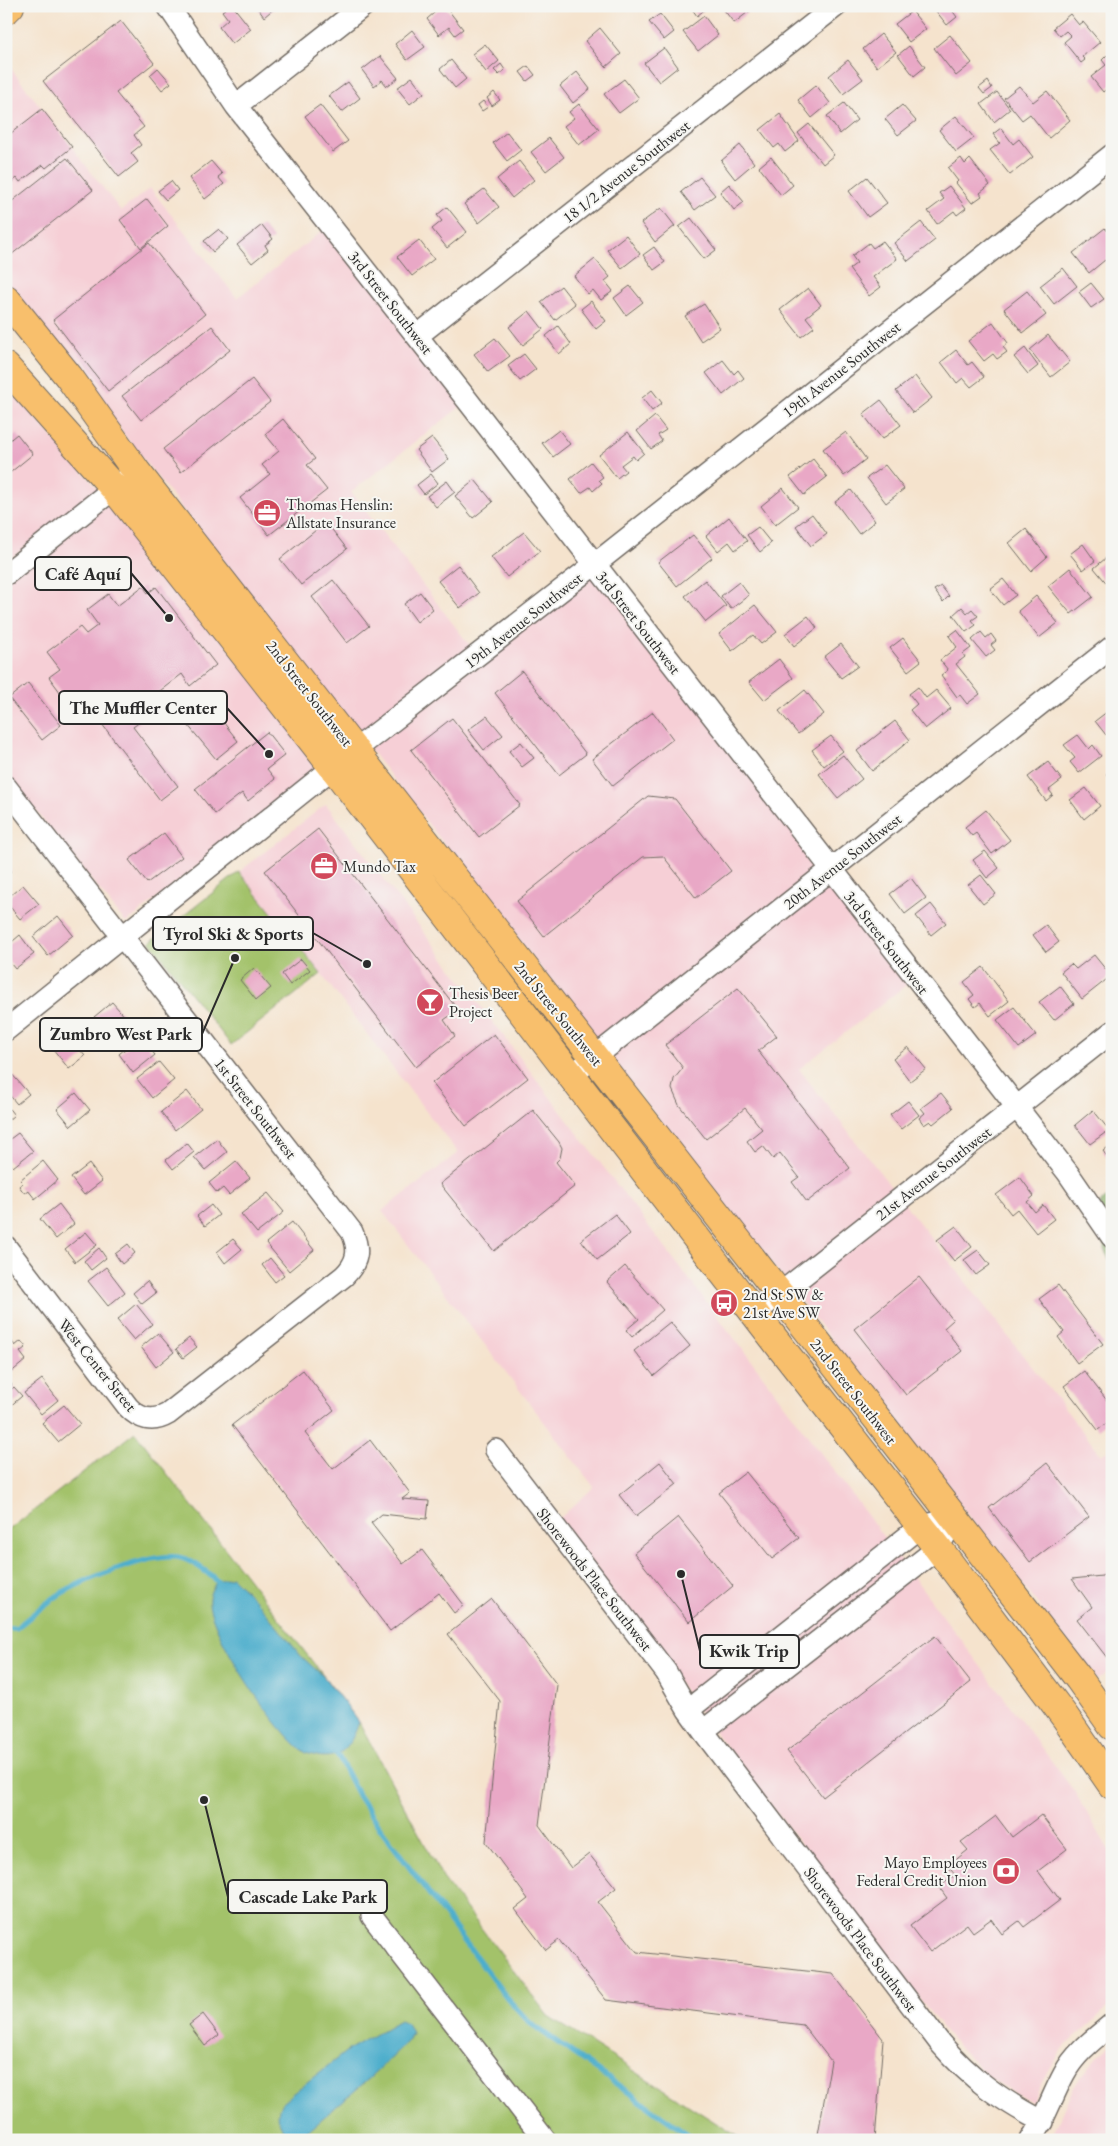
<svg xmlns="http://www.w3.org/2000/svg" width="1118" height="2146" viewBox="0 0 1118 2146" font-family="'EB Garamond',serif">
<rect width="100%" height="100%" fill="#f6f6f2"/>
<filter id="ink" filterUnits="userSpaceOnUse"><feTurbulence type="fractalNoise" baseFrequency=".02" numOctaves="2"/><feDisplacementMap in="SourceGraphic" scale="10" xChannelSelector="R" yChannelSelector="G"/><feConvolveMatrix kernelMatrix="1 2 1 2 8 2 1 2 1" color-interpolation-filters="sRGB"/></filter>
<filter id="wash" filterUnits="userSpaceOnUse"><feTurbulence type="fractalNoise" baseFrequency=".0096" numOctaves="4" result="noise"/><feDisplacementMap in="SourceGraphic" scale="20" xChannelSelector="R" yChannelSelector="G"/><feGaussianBlur stdDeviation="1.12" result="paint"/><feColorMatrix in="noise" values="0 0 0 0 0 0 0 0 0 0 0 0 0 0 0 0 0 1.4 0 .05"/><feComposite in="paint" operator="in"/></filter>
<g filter="url(#wash)">
<rect width="100%" height="100%" fill="#f5e3cd"/>
<path fill="#f6cfd6" d="M6,62L121,211L150,188L237,298L330,225L468,401L351,492L471,647L588,556L915,978L799,1069L1101,1455L1112,1447V1669L1097,1680L6,283Z
M6,383L98,489L6,562Z
M110,498L323,766L126,923L6,774V580Z
M326,804L754,1364L1074,1791L1112,1855V2004L1065,2046L1047,2073L1032,2102L991,2079L950,2038L717,1735L559,1519L594,1487L382,1211L458,1153L321,974L239,872Z
M1112,2044V2140H1050L1070,2094L1081,2076L1092,2062Z"/>
<path fill="#a3c26a" stroke="#67764a" d="M239,872L321,974L231,1045L150,942Z
M135,1432L359,1722L443,1878L548,2016L743,2140H6V1532Z"/>
<path fill="#82a85e" stroke="#566a44" d="M1112,1194V1268L1095,1222L1100,1203Z"/>
<path fill="#4daecc" stroke="#3c6c7c" d="M232,1577L258,1603L301,1656L324,1677L359,1722C352,1743 342,1761 317,1756C313,1755 309,1754 306,1753C276,1733 215,1640 209,1605C208,1595 212,1588 217,1581Z
M400,2020L407,2023L412,2033L408,2041L371,2077L305,2133L296,2138C279,2131 273,2116 283,2101L348,2050Z"/>
<g fill="none" stroke-linecap="round" stroke-linejoin="round">
<path stroke="#4daecc" stroke-width="5.5" d="M11,1628H16C33,1615 49,1599 69,1589C92,1577 157,1551 182,1558C195,1562 207,1572 217,1581
M337,1754L358,1795L375,1821L506,1997L530,2023L696,2140"/>
</g>
<g id="blocks">
<path fill="#e9a8c6" d="M229,6H233L251,29L232,44L219,27L228,19L222,11Z
M256,6H277L264,17Z
M442,6H445L463,29L455,35L449,27L439,35L427,19Z
M690,6H709L697,16Z
M721,6H750L752,9L734,23Z
M932,6H955L951,9L957,17L947,25Z
M912,11L926,29L909,42L895,24Z
M660,14L674,32L664,40L649,22Z
M1070,14L1079,25L1083,22L1100,42L1082,57L1085,60L1081,63L1064,42L1071,36L1066,31L1060,36L1053,28Z
M704,16L718,35L698,51L683,32Z
M121,21L154,63L116,93L144,127L134,135L141,145L131,153L138,162L119,177L43,81Z
M600,28L621,54L606,67L585,41Z
M412,30L425,47L407,60L395,44Z
M881,34L896,52L877,67L863,49Z
M950,35L972,63L956,76L934,48Z
M485,44L499,61L486,72L472,54Z
M909,46L925,67L914,76L898,55Z
M664,48L678,67L659,82L644,63Z
M1107,55L1112,61V85L1103,92L1091,77L1106,65L1102,60Z
M380,56L398,78L387,86L382,80L374,86L362,70Z
M451,60L466,79L455,88L440,69Z
M848,60L863,79L843,94L829,76Z
M501,64L505,70L499,75L494,70Z
M528,66L535,75L527,81L520,72Z
M158,68L171,83L162,90L150,75Z
M577,72L590,89L573,103L560,86Z
M412,77L424,93L410,104L397,88Z
M624,79L639,98L619,113L604,94Z
M988,81L992,88L984,94L979,88Z
M348,82L360,98L342,112L329,96Z
M816,85L830,103L812,118L798,100Z
M1019,86L1033,102L1047,91L1070,120L1049,138L1030,114L1022,120L1004,98Z
M494,92L500,100L492,106L487,98Z
M997,92L1010,109L994,122L981,104Z
M483,101L488,107L482,111L478,105Z
M844,103L857,120L840,134L827,116Z
M579,104L599,129L579,145L564,126L574,118L569,112Z
M320,105L348,141L333,152L305,116Z
M902,105L916,121L898,135L885,119Z
M42,109L72,147L46,168L43,165L20,182L17,178L6,187V137Z
M780,114L799,141L785,152L779,144L774,148L760,130Z
M956,116L974,138L956,152L939,130Z
M809,124L834,155L823,164L798,133Z
M1001,128L1013,144L1019,139L1033,157L1010,175L990,150L1000,143L993,134Z
M507,132L521,150L507,161L493,143Z
M549,138L564,157L546,171L531,152Z
M740,145L754,163L735,179L721,161Z
M771,157L793,185L781,195L759,167Z
M67,158L93,190L11,255L6,249V206Z
M961,158L965,164L970,159L990,185L980,193L982,196L972,203L956,183L958,181L948,168Z
M211,161L222,174L218,177L224,184L205,199L189,178Z
M519,161L534,180L512,198L497,179Z
M700,177L715,195L695,210L681,192Z
M867,177L887,203L868,217L849,191Z
M171,181L178,190L166,200L158,191Z
M729,184L744,202L734,210L720,192Z
M949,186L966,208L957,215L954,211L937,224L928,211L944,199L939,193Z
M484,189L499,207L479,223L464,204Z
M147,199L168,226L141,248L120,220Z
M447,207L467,232L447,248L432,229L442,221L437,215Z
M661,208L675,226L655,242L641,223Z
M691,218L716,250L704,259L679,227Z
M921,222L935,240L908,261L894,243Z
M262,225L273,239L265,245L268,250L252,263L237,245Z
M1105,228L1112,237V264L1109,266L1105,260L1089,273L1073,253Z
M219,229L228,239L213,252L204,241Z
M626,235L640,254L622,268L607,250Z
M419,240L434,259L412,276L397,257Z
M883,241L897,259L873,277L881,287L869,296L849,269L857,263L852,256L869,243L873,248Z
M149,243L205,314L108,391L53,320Z
M654,247L665,262L654,270L643,255Z
M595,259L610,277L605,281L613,291L601,300L593,290L588,294L574,276Z
M1063,268L1077,286L1054,304L1040,286Z
M1091,283L1104,299L1091,308L1079,292Z
M561,286L575,304L555,320L541,302Z
M630,286L643,302L626,315L614,298Z
M808,288L821,305L806,317L814,327L801,337L780,310Z
M1027,291L1046,315L1023,333L1004,309Z
M591,301L606,321L596,329L581,309Z
M704,304L720,328L701,341L685,316Z
M529,311L543,329L523,345L509,327Z
M993,322L1008,343L1003,347L1007,352L997,359L993,354L984,361L968,341Z
M212,326L230,350L141,420L122,396Z
M558,326L571,344L559,354L546,336Z
M1048,335L1070,362L1051,377L1030,350Z
M495,338L510,356L488,372L474,354Z
M1025,348L1038,366L1028,374L1014,357Z
M956,350L968,365L972,362L984,377L971,387L963,378L957,383L941,362Z
M524,354L536,369L520,381L508,366Z
M723,360L734,374L738,370L744,378L723,395L706,373Z
M915,376L932,398L913,413L896,391Z
M252,379L270,402L181,472L163,449Z
M652,390L662,403L652,411L642,398Z
M881,400L901,425L882,439L863,414Z
M655,416L666,430L658,435L662,441L651,449L637,431Z
M283,419L315,459L307,465L327,490L269,535L240,498L270,474L262,465L279,451L265,434Z
M559,430L570,444L553,457L542,443Z
M628,432L644,453L636,460L633,456L621,465L626,471L617,478L599,455Z
M846,432L866,459L844,476L823,449Z
M17,434L33,454L6,476V443Z
M432,438L449,459L432,472L416,450Z
M813,459L827,477L804,495L790,477Z
M591,462L603,477L599,480L602,483L593,491L590,487L581,493L570,479Z
M885,465L904,489L886,503L867,478Z
M431,474L438,483L424,494L417,485Z
M475,480L493,502L473,518L455,496Z
M447,481L455,492L436,507L427,496Z
M783,488L798,507L775,525L761,506Z
M851,490L875,521L859,534L835,502Z
M812,514L827,534L811,546L796,526Z
M729,517L747,541L735,550L729,542L718,551L706,536Z
M326,522L347,549L301,585L280,559Z
M758,527L771,543L760,552L747,535Z
M1026,529L1047,557L1031,571L1009,543Z
M524,532L540,551L507,577L491,557Z
M693,535L712,558L677,586L658,562Z
M1083,544L1095,561L1083,570L1070,554Z
M1112,553V584L1109,586L1094,568Z
M458,565L479,593L460,608L438,581Z
M1070,568L1093,597L1071,614L1048,586Z
M1003,579L1016,595L1003,605L990,589Z
M333,580L369,626L347,643L312,597Z
M705,580L726,606L706,622L685,596Z
M739,582L749,595L731,609L721,596Z
M143,586L148,593L156,587L216,665L190,686L182,674L152,697L160,707L133,727L178,786L160,800L92,711L81,720L49,677L60,669L47,652L80,627L86,634L98,625L87,610L108,594L117,606Z
M941,586L949,596L943,602L934,590Z
M420,592L433,609L417,622L404,604Z
M1036,596L1058,623L1039,638L1018,611Z
M755,605L777,632L761,644L753,635L732,651L719,634Z
M962,607L967,613L972,609L978,616L972,620L976,625L966,632L953,615Z
M808,616L817,628L794,646L785,634Z
M957,630L971,648L963,654L965,657L956,664L980,694L967,704L960,695L957,697L941,675L948,670L940,660L957,647L949,636Z
M981,632L986,638L991,634L996,641L991,645L995,650L986,657L972,640Z
M903,638L921,661L908,671L890,648Z
M841,644L858,666L841,678L824,657Z
M779,659L793,678L764,700L749,682Z
M522,671L586,754L559,775L495,693Z
M28,683L61,725L42,740L9,698Z
M918,687L926,698L936,690L951,708L925,729L910,710L917,704L909,694Z
M805,690L824,714L798,734L779,711Z
M205,699L238,741L216,759L182,718Z
M1112,708V735L1110,732L1106,735L1095,721Z
M653,712L673,739L613,786L592,759Z
M487,716L503,735L484,750L468,730Z
M452,718L520,805L479,837L411,750Z
M895,721L910,740L872,771L857,751Z
M267,732L285,755L267,769L275,779L248,801L242,793L215,814L195,789Z
M1078,735L1089,749L1093,745L1101,756L1079,773L1070,762L1075,758L1064,745Z
M831,736L843,751L824,766L812,750Z
M521,742L534,758L522,767L509,751Z
M843,755L862,779L838,798L819,774Z
M1048,762L1062,780L1049,790L1053,795L1046,801L1028,777Z
M1112,769V781L1106,774Z
M1086,788L1100,806L1084,819L1070,800Z
M648,796L675,799L731,871L696,898L663,856L643,857L544,936L517,901Z
M986,810L1010,840L992,854L976,833L972,836L965,827Z
M318,829L458,1010L444,1020L455,1036L416,1067L265,871Z
M164,833L182,857L147,883L129,860Z
M985,851L999,868L987,878L973,860Z
M6,865L11,871L6,875Z
M981,875L996,894L983,904L968,885Z
M911,878L926,898L905,914L890,894Z
M23,885L39,904L20,919L6,902V899Z
M931,904L946,923L931,935L916,916Z
M58,916L73,935L48,956L33,937Z
M1046,925L1059,942L1046,952L1033,935Z
M20,935L34,954L15,969L6,958V947Z
M1094,955L1111,976L1082,999L1061,972L1071,964L1076,969Z
M301,959L310,970L290,985L282,974Z
M983,967L1009,1001L990,1016L980,1003L975,1007L969,999L974,995L964,982Z
M254,968L271,988L256,1000L240,980Z
M1060,986L1074,1004L1054,1020L1039,1002Z
M738,988L777,1036L758,1051L850,1168L807,1202L792,1182L799,1177L780,1153L773,1159L763,1146L755,1152L747,1141L762,1129L745,1108L706,1139L679,1105L672,1089L674,1079L683,1068L665,1045Z
M112,1002L127,1019L112,1031L118,1037L104,1049L91,1034L101,1026L94,1017Z
M1014,1007L1036,1035L1019,1048L997,1020Z
M494,1034L528,1078L466,1126L432,1083Z
M69,1036L85,1056L69,1069L53,1049Z
M140,1036L155,1055L133,1073L119,1054Z
M908,1047L926,1069L910,1081L893,1059Z
M159,1062L174,1080L152,1098L137,1079Z
M11,1073L29,1094L17,1104L6,1091V1077Z
M187,1091L201,1109L175,1130L161,1112Z
M76,1093L90,1110L71,1126L57,1109Z
M941,1093L953,1108L933,1124L930,1121L924,1125L919,1118L925,1113L921,1108Z
M908,1101L919,1115L901,1129L890,1115Z
M6,1105L14,1115L6,1122Z
M533,1110L559,1142L562,1148L560,1158L556,1162L575,1186L494,1251L440,1184Z
M1093,1110L1109,1130L1090,1144L1075,1125Z
M18,1133L33,1151L13,1167L6,1159V1142Z
M217,1139L227,1152L205,1170L194,1157Z
M187,1143L194,1152L173,1169L166,1160Z
M1112,1144V1161L1111,1162L1103,1151Z
M43,1161L58,1180L35,1199L28,1190L24,1193L19,1186L23,1183L20,1180Z
M236,1161L250,1178L229,1195L223,1188L217,1193L209,1183Z
M89,1164L102,1181L84,1195L71,1178Z
M1020,1177L1034,1196L1027,1202L1035,1212L1043,1205L1054,1219L1036,1233L1017,1209L1011,1214L996,1195Z
M268,1193L284,1212L257,1233L241,1214Z
M59,1204L74,1224L56,1239L40,1219Z
M211,1205L219,1215L205,1226L197,1216Z
M615,1214L630,1234L597,1260L581,1240Z
M292,1222L314,1250L289,1271L266,1243Z
M956,1226L972,1247L954,1261L937,1240Z
M86,1232L97,1245L75,1262L65,1249Z
M233,1239L242,1249L225,1263L217,1252Z
M128,1244L135,1253L122,1264L115,1254Z
M99,1248L106,1258L91,1270L84,1261Z
M978,1250L990,1265L976,1275L964,1260Z
M270,1258L284,1275L275,1282L262,1265Z
M625,1266L663,1310L632,1337L626,1330L639,1319L607,1282Z
M106,1267L125,1292L108,1306L88,1281Z
M919,1277L953,1320L944,1328L962,1351L906,1395L854,1329Z
M147,1281L156,1293L142,1304L133,1293Z
M1058,1285L1103,1344L1077,1363L1058,1337L1064,1332L1039,1299Z
M136,1304L152,1324L134,1340L117,1320Z
M670,1322L690,1346L654,1376L634,1351Z
M158,1333L174,1352L156,1367L141,1347Z
M189,1338L197,1347L183,1358L176,1349Z
M10,1339L15,1346L21,1341L26,1347L20,1352L26,1360L9,1374L6,1370V1342Z
M303,1370L334,1410L305,1433L333,1469L370,1440L410,1493L402,1499L429,1501L427,1519L382,1514L371,1523L403,1564L422,1550L464,1605L454,1613L439,1593L390,1631L232,1425Z
M1084,1371L1112,1407V1419L1098,1430L1064,1386Z
M6,1378L12,1385L6,1390Z
M42,1379L58,1400L41,1414L24,1393Z
M14,1387L22,1396L8,1408L6,1406V1394Z
M64,1405L80,1424L58,1442L42,1423Z
M660,1462L677,1484L636,1516L619,1495Z
M1047,1463L1089,1517L1030,1562L989,1508Z
M746,1472L799,1538L772,1559L719,1493Z
M678,1517L733,1586L689,1622L634,1553Z
M1112,1568V1656L1108,1659L1077,1619L1092,1607L1072,1579L1102,1576Z
M492,1599L557,1685L539,1825L571,1868L589,1854L616,1888L598,1902L637,1952L833,1974L883,2039L875,2140H817L831,2061L803,2025L606,2000L559,1940L546,1950L515,1909L528,1899L486,1842L500,1701L448,1634Z
M935,1636L971,1682L823,1797L787,1751Z
M1041,1815L1067,1849L1038,1871L1060,1900L1024,1927L1019,1921L1002,1934L991,1919L973,1932L967,1924L930,1952L910,1926L947,1898L939,1887L955,1875L948,1866L968,1850L961,1842L996,1816L1012,1837Z
M203,2014L219,2035L205,2046L189,2025Z"/>
</g>
</g>
<g filter="url(#ink)">
<use href="#blocks" fill-opacity="0" stroke="#726b64" stroke-width="1"/>
<g fill="none" stroke-linecap="round" stroke-linejoin="round">
<g stroke="#726b64" stroke-width="24">
<path id="minor" d="M168,6L236,106L468,401L1068,1173L1112,1237
M236,106L363,6
M417,336L836,6
M6,574L126,479
M6,787L352,1232C360,1250 358,1262 344,1276L168,1414C153,1423 139,1419 128,1407L6,1247
M6,1030L355,750L595,564L1112,155
M572,1075L1112,647
M754,1314L1112,1032
M496,1450L666,1672L688,1710L703,1731L940,2043C971,2079 1001,2100 1043,2122
M688,1710L921,1526L935,1523
M703,1731L938,1548L954,1519
M372,1916L545,2140
M1031,2140C1045,2119 1052,2096 1064,2074C1075,2053 1094,2039 1112,2024"/>
</g>
<g stroke="#726b64" stroke-width="30">
<path id="major" d="M6,299L69,377L136,471L932,1489L1079,1679L1112,1726
M6,367L114,488L333,767L782,1349L938,1548L1065,1717L1112,1785"/>
</g>
<g stroke="#726b64" stroke-width="30">
<path id="highway" d="M6,10L10,6"/>
</g>
<use href="#minor" stroke="#fff" stroke-width="21"/>
<use href="#major" stroke="#f8bf6c" stroke-width="28"/>
<use href="#highway" stroke="#f8bf6c" stroke-width="28"/>
</g>
</g>
<defs>
<g id="office-disc" transform="scale(1.4375)"><circle r="9.5" fill="#d1495b" stroke="#f6f6f2"/><path d="M-6-3h4V-5.5h4V-3h4V5H-6ZM-1-4.5V-3h2v-1.5ZM-6 0V1H6V0Z" fill="#fff"/></g>
<g id="bar-disc" transform="scale(1.4375)"><circle r="9.5" fill="#d1495b" stroke="#f6f6f2"/><path d="M-6-5H6L.8 .8V4.5H3.5V6h-7V4.5H-.8V.8Z" fill="#fff"/></g>
<g id="bus-disc" transform="scale(1.4375)"><circle r="9.5" fill="#d1495b" stroke="#f6f6f2"/><path d="M-5-6H5V4H4V6H2V4H-2V6H-4V4H-5ZM-3.5-4V0h7V-4ZM-3.5 1.2v1.5H-2V1.2ZM2 1.2v1.5H3.5V1.2Z" fill="#fff"/></g>
<g id="bank-disc" transform="scale(1.4375)"><circle r="9.5" fill="#d1495b" stroke="#f6f6f2"/><path d="M-6-4H6V4H-6ZM0-2.3a2.3 2.3 0 1 0 0 4.6a2.3 2.3 0 1 0 0-4.6Z" fill="#fff"/></g>
</defs>
<g fill-rule="evenodd">
<use href="#office-disc" x="267" y="513"/>
<use href="#office-disc" x="324" y="866"/>
<use href="#bar-disc" x="430" y="1002"/>
<use href="#bus-disc" x="724" y="1303"/>
<use href="#bank-disc" x="1006" y="1871"/>
</g>
<g text-anchor="middle" stroke-width="4" stroke-linejoin="round" paint-order="stroke">
<g font-size="16" fill="#2b2b2b" stroke="#f6f6f2">
<text transform="translate(626 171) rotate(-38)" y="6">18 1/2 Avenue Southwest</text>
<text transform="translate(391 302) rotate(52)" y="6">3rd Street Southwest</text>
<text transform="translate(841 369) rotate(-38)" y="6">19th Avenue Southwest</text>
<text transform="translate(523 620) rotate(-38)" y="6">19th Avenue Southwest</text>
<text transform="translate(639 622) rotate(52)" y="6">3rd Street Southwest</text>
<text transform="translate(310 693) rotate(52)" y="6">2nd Street Southwest</text>
<text transform="translate(842 861) rotate(-38)" y="6">20th Avenue Southwest</text>
<text transform="translate(887 942) rotate(52)" y="6">3rd Street Southwest</text>
<text transform="translate(559 1013) rotate(51)" y="6">2nd Street Southwest</text>
<text transform="translate(256 1108) rotate(52)" y="6">1st Street Southwest</text>
<text transform="translate(933 1173) rotate(-38)" y="6">21st Avenue Southwest</text>
<text transform="translate(98 1365) rotate(51)" y="6">West Center Street</text>
<text transform="translate(854 1391) rotate(52)" y="6">2nd Street Southwest</text>
<text transform="translate(595 1579) rotate(52)" y="6">Shorewoods Place Southwest</text>
<text transform="translate(861 1939) rotate(53)" y="6">Shorewoods Place Southwest</text>
</g>
<g font-size="16" fill="#2b2b2b" stroke="#f6f6f2" text-anchor="start">
<text x="286" y="510">Thomas Henslin:<tspan x="286" dy="18">Allstate Insurance</tspan></text>
<text x="343" y="872">Mundo Tax</text>
<text x="449" y="999">Thesis Beer<tspan x="449" dy="18">Project</tspan></text>
<text x="743" y="1300">2nd St SW &amp;<tspan x="743" dy="18">21st Ave SW</tspan></text>
<text x="987" y="1868" text-anchor="end">Mayo Employees<tspan x="987" dy="18">Federal Credit Union</tspan></text>
</g>
</g>
<path fill="none" stroke="#2b2b2b" stroke-width="2" d="M169 618L131 573M269 754L227 708M367 964L313 933M235 958L202 1034M681 1574L700 1651M204 1800L228 1897"/>
<g fill="#2b2b2b" stroke="#f6f6f2" stroke-width="2">
<circle cx="169" cy="618" r="5"/>
<circle cx="269" cy="754" r="5"/>
<circle cx="367" cy="964" r="5"/>
<circle cx="235" cy="958" r="5"/>
<circle cx="681" cy="1574" r="5"/>
<circle cx="204" cy="1800" r="5"/>
</g>
<g fill="#f6f6f2" stroke="#2b2b2b" stroke-width="2">
<rect x="35" y="557" width="96" height="33" rx="5"/>
<rect x="59" y="691" width="168" height="33" rx="5"/>
<rect x="153" y="917" width="160" height="33" rx="5"/>
<rect x="40" y="1018" width="162" height="33" rx="5"/>
<rect x="700" y="1635" width="99" height="33" rx="5"/>
<rect x="228" y="1880" width="159" height="33" rx="5"/>
</g>
<g font-size="18" text-anchor="middle" font-weight="bold" fill="#2b2b2b">
<text x="83" y="580">Café Aquí</text>
<text x="143" y="714">The Muffler Center</text>
<text x="233" y="940">Tyrol Ski &amp; Sports</text>
<text x="121" y="1040">Zumbro West Park</text>
<text x="749" y="1657">Kwik Trip</text>
<text x="308" y="1903">Cascade Lake Park</text>
</g>
<rect width="1118" height="2146" fill="none" stroke="#f6f6f2" stroke-width="25"/>
</svg>
